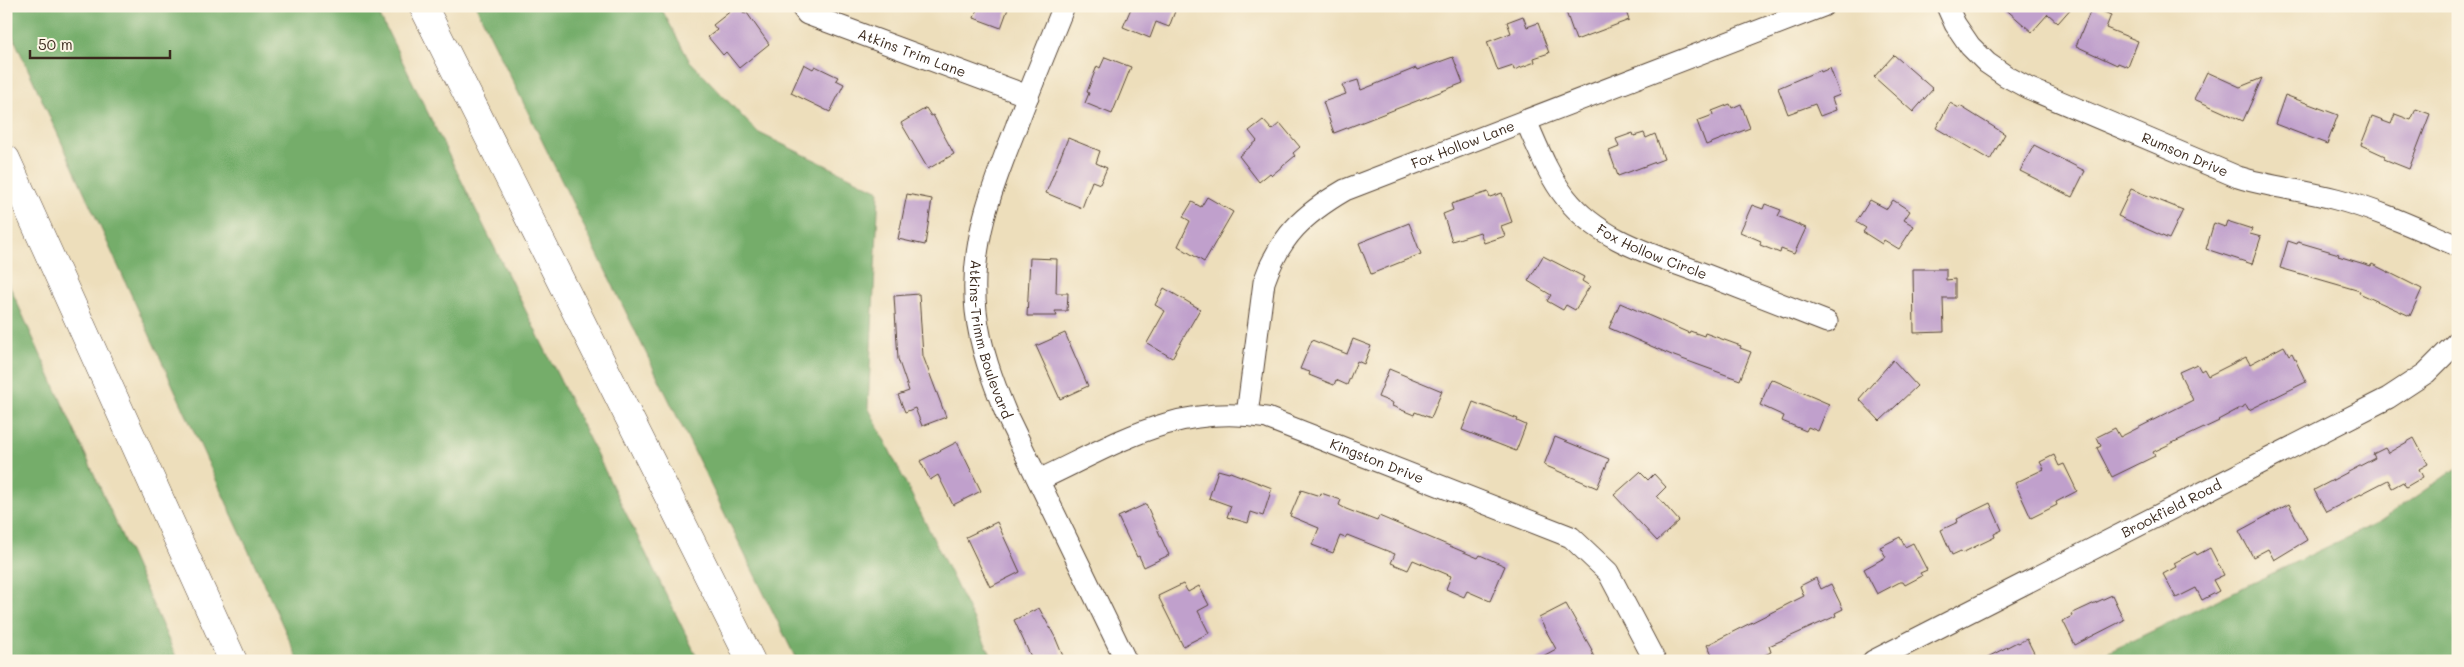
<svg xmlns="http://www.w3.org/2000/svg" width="2464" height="667" viewBox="0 0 2464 667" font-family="Mali,sans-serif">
<rect width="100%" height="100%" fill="#fcf5e5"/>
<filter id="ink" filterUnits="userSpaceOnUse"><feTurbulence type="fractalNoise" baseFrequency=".02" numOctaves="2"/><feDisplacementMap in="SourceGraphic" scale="10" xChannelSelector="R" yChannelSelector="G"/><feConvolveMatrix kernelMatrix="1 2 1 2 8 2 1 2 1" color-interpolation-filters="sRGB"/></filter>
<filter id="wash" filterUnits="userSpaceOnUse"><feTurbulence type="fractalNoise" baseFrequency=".0096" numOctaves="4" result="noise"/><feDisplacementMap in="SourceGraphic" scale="20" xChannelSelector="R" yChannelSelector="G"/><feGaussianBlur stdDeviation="1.12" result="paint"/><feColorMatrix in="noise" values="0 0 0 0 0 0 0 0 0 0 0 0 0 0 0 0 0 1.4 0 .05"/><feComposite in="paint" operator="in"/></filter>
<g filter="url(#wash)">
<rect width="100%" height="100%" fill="#eddebb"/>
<path fill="#75ad6b" stroke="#586c44" d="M6,6H375L699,661H299L6,21Z
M476,6H660L689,60L757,132L879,191L868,407L994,661H797Z
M6,278L178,661H6Z
M2458,467V661H2090L2379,522Z"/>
<g id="blocks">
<path fill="#c0a0cc" d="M737,6L745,14L747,13L769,44L739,68L726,52L723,55L708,37L717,30L713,25Z
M978,6H1009L1001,28L974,18Z
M1132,6H1177L1169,27L1156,22L1150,38L1123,27Z
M1574,6H1624L1629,20L1576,40L1565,9Z
M2002,6H2073L2058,23L2048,14L2032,32Z
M2092,7L2111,15L2106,28L2138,41L2128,67L2118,63L2117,65L2076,46Z
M1523,16L1527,27L1538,23L1549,53L1534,58L1535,62L1514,70L1513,66L1498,71L1487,42L1511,33L1507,22Z
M1894,55L1933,89L1913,112L1874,77Z
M1105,57L1131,67L1112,114L1085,103L1089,93L1087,92L1097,66L1100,68Z
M1453,57L1463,83L1334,133L1323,102L1346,94L1342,85L1358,80L1361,90L1416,68L1417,70Z
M804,64L813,69L815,66L838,77L836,80L844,84L830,112L791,93Z
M1830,68L1840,95L1832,98L1836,110L1820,116L1815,104L1788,114L1778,88L1820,70L1821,72Z
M2207,72L2240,87L2262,78L2243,121L2194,99Z
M2285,95L2338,115L2327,144L2275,124Z
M1950,103L1959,108L1960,106L2005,134L1990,160L1936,128Z
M1730,104L1732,108L1741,104L1750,128L1706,145L1697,121L1713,115L1712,111Z
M926,108L931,116L933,115L954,154L928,169L901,123Z
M2416,109L2430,114L2409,169L2384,159L2385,156L2361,145L2372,117L2391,124L2395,114L2411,120Z
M1263,120L1272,130L1280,123L1300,147L1293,153L1295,156L1272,175L1270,173L1259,182L1239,156L1257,141L1249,131Z
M1633,133L1634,136L1644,133L1646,138L1655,134L1664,159L1618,176L1609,151L1619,147L1616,139Z
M1068,138L1100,151L1096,163L1107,168L1100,184L1092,181L1082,208L1046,193Z
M2034,145L2085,171L2072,197L2020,171Z
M2131,189L2183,210L2169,239L2118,216Z
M1488,192L1490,197L1502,193L1512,222L1501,226L1505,236L1484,243L1480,232L1452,241L1443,214L1453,210L1451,204Z
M907,194L932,199L925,245L898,239Z
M1207,197L1233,212L1204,262L1178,246L1190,221L1183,217L1192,202L1201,207Z
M1870,200L1887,209L1893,200L1910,211L1904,220L1914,226L1899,249L1884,240L1882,244L1863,232L1866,228L1856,222Z
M1765,204L1781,210L1778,216L1806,228L1794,254L1781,249L1780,253L1760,245L1761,241L1740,232L1752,205L1763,209Z
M2227,221L2252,229L2250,234L2261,237L2252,264L2206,249L2214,223L2225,227Z
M1409,223L1421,254L1371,274L1359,243Z
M2288,241L2297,244L2298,242L2339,254L2338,256L2371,266L2372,264L2422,289L2410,316L2359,293L2360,291L2280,268Z
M1543,256L1584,277L1582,281L1590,286L1575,310L1566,305L1563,310L1547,301L1551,295L1528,281Z
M1030,258L1057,259L1056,293H1068L1067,311H1055L1057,316H1027Z
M1913,269H1946V280L1955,279V298H1943L1944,332L1914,333Z
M1164,288L1200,309L1172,358L1147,343L1165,311L1155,305Z
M919,294L923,356L946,417L922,426L915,408L905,412L898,395L909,391L898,359L894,296Z
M1620,303L1689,333L1690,331L1704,336L1705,333L1741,346L1740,348L1751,352L1740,380L1674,356L1609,328Z
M1065,333L1088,386L1060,399L1036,346Z
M1353,339L1371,346L1364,364L1357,361L1347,385L1336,380L1334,385L1309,375L1310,372L1300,369L1312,340L1347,354Z
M2284,346L2289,355L2292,353L2306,382L2249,410L2246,405L2218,420L2219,421L2153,452L2155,456L2112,477L2097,448L2101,446L2097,437L2115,428L2120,437L2193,400L2179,372L2197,364L2201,371L2204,369L2208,376L2246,357L2250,364Z
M1893,360L1917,386L1880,421L1859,399Z
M1389,369L1442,391L1431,418L1415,412L1414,415L1392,406L1393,403L1378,397Z
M1771,379L1829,404L1818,431L1808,427L1806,431L1782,421L1784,416L1760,405Z
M1473,402L1518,419L1517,421L1526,425L1516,451L1462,430Z
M1555,437L1609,459L1597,488L1544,465Z
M2414,438L2428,464L2419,469L2423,477L2406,487L2403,482L2392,488L2388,480L2326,512L2314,490L2375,458L2373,454L2385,448L2388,453Z
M957,442L981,491L953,505L938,475L930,480L920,461Z
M2054,455L2059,466L2064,464L2077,491L2056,502L2057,505L2031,518L2015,483L2044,469L2040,462Z
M1218,470L1229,473L1230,472L1272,488L1263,516L1251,512L1248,523L1227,517L1231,506L1209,498Z
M1640,472L1648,480L1654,474L1666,487L1657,496L1679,521L1657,541L1614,495Z
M1301,490L1320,496L1321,493L1341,500L1339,505L1346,509L1377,521L1379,516L1478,558L1480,555L1505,566L1490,601L1467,591L1464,597L1446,589L1451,576L1413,560L1408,570L1391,563L1395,554L1347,535L1345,538L1340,536L1333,553L1312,545L1319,528L1290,516Z
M1990,503L2002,530L1994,534L1995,537L1962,553L1961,551L1952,555L1941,530L1958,522L1957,519Z
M1146,504L1169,555L1144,567L1139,556L1137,557L1118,517Z
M2289,504L2307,540L2274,560L2268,549L2253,557L2239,531Z
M997,522L1020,572L990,587L966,537Z
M1900,537L1905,547L1913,543L1927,570L1920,573L1922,576L1905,585L1903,582H1900L1877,594L1864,569L1886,557L1880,547Z
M2210,548L2224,575L2213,580L2219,591L2202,600L2196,588L2176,598L2163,574L2176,567L2174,563L2195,552L2197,555Z
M1816,578L1821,589L1831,584L1843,609L1835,613L1836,616L1769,646L1771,652L1753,661H1715L1707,645L1804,596L1800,586Z
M1183,584L1188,592L1199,586L1209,605L1198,611L1209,633L1183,646L1158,596Z
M2112,595L2124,620L2075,645L2063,621L2072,616L2071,614Z
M1566,604L1592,650L1591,651L1596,661H1534L1556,649L1539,618Z
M1039,608L1055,637L1065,661H1033L1014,620Z
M2027,639L2038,661H1980L2017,642L2018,643Z"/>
</g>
</g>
<g filter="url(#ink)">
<use href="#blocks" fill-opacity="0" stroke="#564536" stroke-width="1"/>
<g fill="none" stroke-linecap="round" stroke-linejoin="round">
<g stroke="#564536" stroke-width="23">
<g id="minor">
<path id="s1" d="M801,6L807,14L1028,96"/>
<path id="s2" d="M1064,6C1048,46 1031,86 1016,127C992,187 969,245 976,311C980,348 993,382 1007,416L1126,661"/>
<path id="s3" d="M1947,6L1955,24L1970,46L1987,63L2006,76L2028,88L2238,177C2270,187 2303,190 2336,199C2378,210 2418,229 2458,246"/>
<path id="s4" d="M1526,121C1538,148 1548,175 1566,198C1600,241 1655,255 1704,274C1745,290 1786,306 1827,322"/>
<path id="s5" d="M1247,415L1264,282C1280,236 1304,214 1345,190L1823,6"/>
<path id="s6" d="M1039,480C1118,443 1176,403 1267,418L1571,537L1608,572L1655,661"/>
<path id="s7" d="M1873,661L2388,398L2426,373L2458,341"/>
</g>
</g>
<g stroke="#564536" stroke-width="29">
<path id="highway" d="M423,6L751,661
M6,159L233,661"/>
</g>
<use href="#minor" stroke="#fff" stroke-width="21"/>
<use href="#highway" stroke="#fff" stroke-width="28"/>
</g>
</g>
<g text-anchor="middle" stroke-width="4" stroke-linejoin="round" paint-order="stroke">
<g font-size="14" fill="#3b2a1e" stroke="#fcf5e5">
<text dy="5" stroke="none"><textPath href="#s1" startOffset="122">Atkins Trim Lane</textPath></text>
<text dy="5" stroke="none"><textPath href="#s5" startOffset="386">Fox Hollow Lane</textPath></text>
<text dy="5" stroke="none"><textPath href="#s3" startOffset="289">Rumson Drive</textPath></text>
<text dy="5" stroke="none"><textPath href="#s4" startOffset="190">Fox Hollow Circle</textPath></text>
<text dy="5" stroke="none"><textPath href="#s2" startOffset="351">Atkins-Trimm Boulevard</textPath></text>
<text dy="5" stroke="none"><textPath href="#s6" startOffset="359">Kingston Drive</textPath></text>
<text dy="5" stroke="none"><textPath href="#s7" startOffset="335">Brookfield Road</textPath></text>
</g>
</g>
<rect width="2464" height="667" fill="none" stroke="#fcf5e5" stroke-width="25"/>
<path d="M30 50v8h140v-8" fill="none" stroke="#3b2a1e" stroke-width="2.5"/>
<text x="38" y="50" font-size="15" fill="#3b2a1e" stroke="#fcf5e5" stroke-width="4" paint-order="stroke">50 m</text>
</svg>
